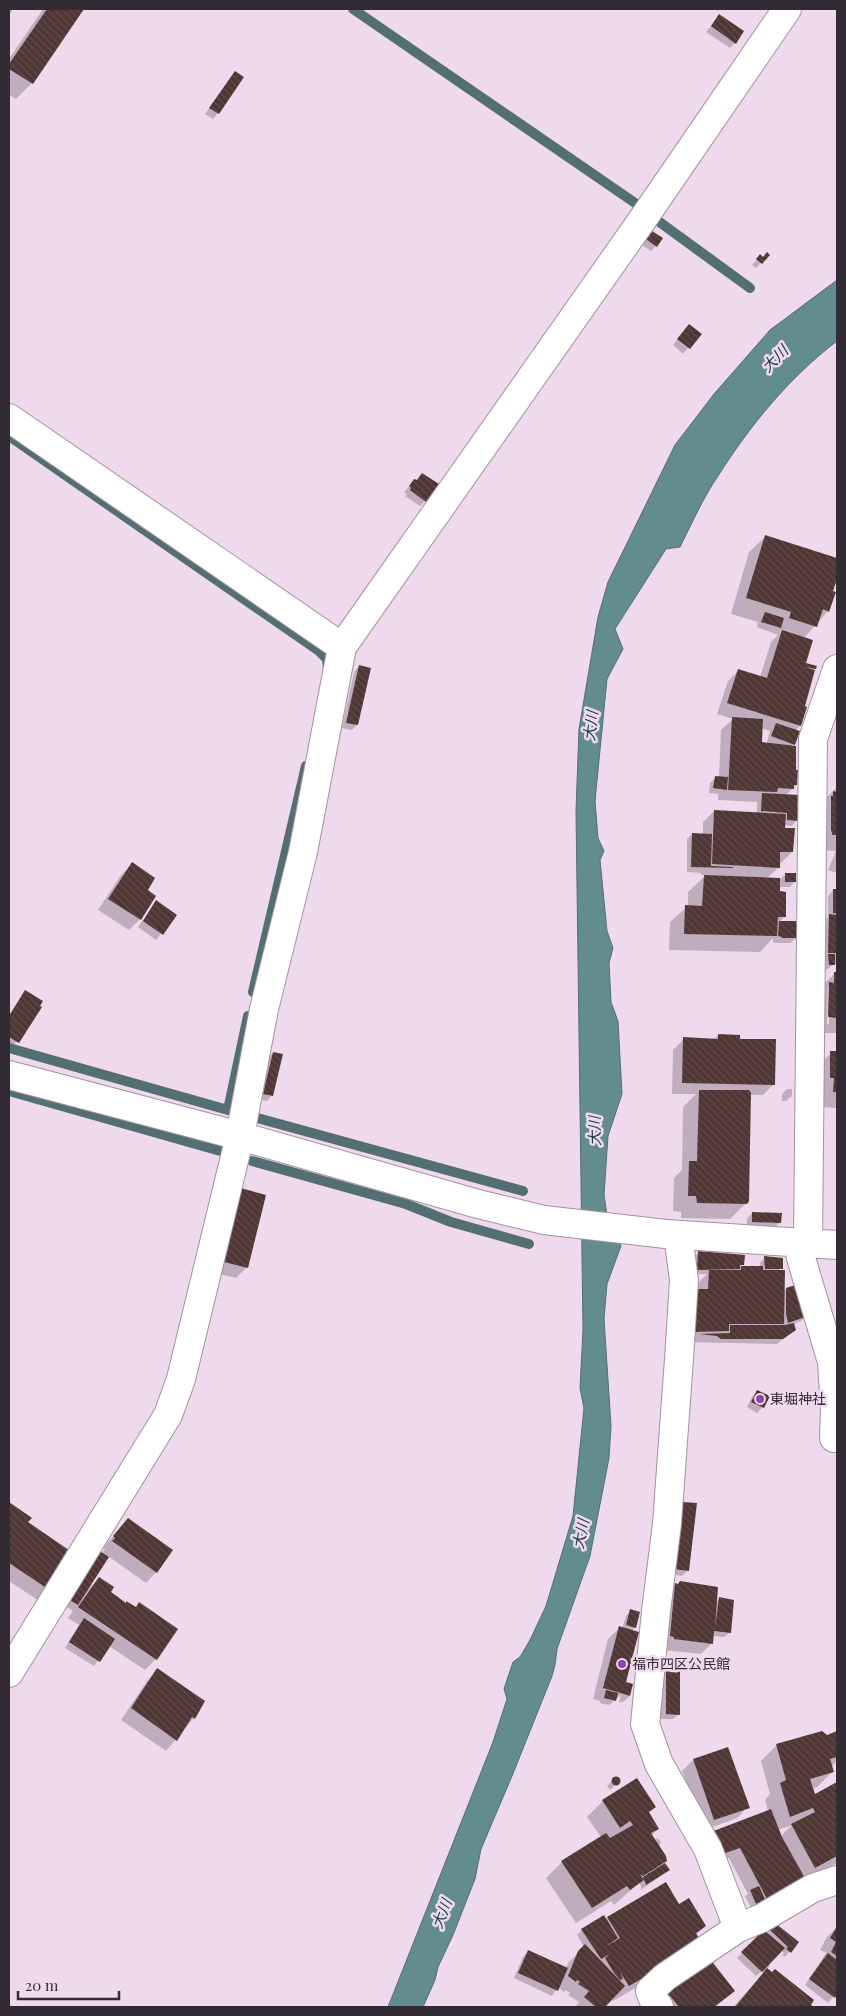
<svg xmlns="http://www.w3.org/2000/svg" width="846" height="2016" viewBox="0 0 846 2016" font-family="'Playfair Display','Noto Sans JP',serif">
<defs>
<pattern id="building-back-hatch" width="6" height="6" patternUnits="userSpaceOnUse" patternTransform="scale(1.25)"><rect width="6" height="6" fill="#4f3635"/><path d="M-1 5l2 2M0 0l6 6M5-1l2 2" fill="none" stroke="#604b4a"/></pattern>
</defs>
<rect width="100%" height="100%" fill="#efd9ed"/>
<path fill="#628c8d" stroke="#546f72" d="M837,280V341C790,377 750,425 718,476C703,498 692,523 680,547L666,549L615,629L623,649L607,679L595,801L598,838L604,851L600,860L607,931L613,948L609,963L611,1002L618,1021L622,1094L608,1136L604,1195L607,1215L621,1246L607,1284L604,1319L611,1426L609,1458L590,1556L557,1649L555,1665L552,1676L512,1776L481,1849L475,1879L453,1935L438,1967L435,1980L423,2007H388L493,1742L507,1699L504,1689L513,1662L520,1657L530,1640L546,1606L573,1516L584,1408L580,1388L583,1330L576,811L579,729L598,617L608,582L675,445L714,394L770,330Z"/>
<path fill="#0003" fill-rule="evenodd" d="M9,9H13L9,15Z
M43,9H83L32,83L16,99L9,95V59Z
M719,16L735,43L730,48L706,32Z
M235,72L218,113L213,119L205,114Z
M652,232L656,246L651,251L642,245Z
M768,255L756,268L752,265L760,256L762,258Z
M684,331L700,334L683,354L673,345Z
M415,480L425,501L420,506L405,496L407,494L404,492Z
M765,537L837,559V575L828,611L804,638L803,668L807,664L815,667L803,707L800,726L795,731L794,744L792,746L796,785L786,795L797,820L792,826L784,825L792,852L781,863H779V867L767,878L780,879L786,874L795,881L790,887H779L784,917L779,922L796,923V938L790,943H773V938L760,952L669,950L670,922L688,906V892L706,875H701V873L687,872V839L692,834L703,835V822L714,811L757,814V802L718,800V794L709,793L710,783L716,778H719L721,730L733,719L717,714L728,681L739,670L760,677L771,642L778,635L757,627L758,622L731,614L749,552ZM761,728L770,731L767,742L772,744H760Z
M359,666L357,725L352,730L342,728L354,672Z
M837,787V873L828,870L836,851L817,850L822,802Z
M132,864L147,890L155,896L140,919L129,930L98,910L121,875Z
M833,890H837V964H834L828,969L824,970L818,927L828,917V896Z
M156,902L175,915L156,940L138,927Z
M835,973H837V1108L818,1107L815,1068L831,1053H837V1033H813L819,989ZM828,987H830L829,1024H827Z
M26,992L40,1008L12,1048L9,1046V1015Z
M718,1035L739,1040L774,1084L763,1095H749L746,1203L730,1219L681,1218V1212L673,1211L674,1178L682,1170L683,1107L696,1094H672L673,1050L684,1039L713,1040Z
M273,1053L272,1095L267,1101L258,1099L268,1058Z
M787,1089H792V1096L786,1101H782V1094Z
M242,1189L247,1267L236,1278L214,1273Z
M752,1213L780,1222L775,1227H747V1219Z
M699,1252L743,1264L740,1268L760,1267V1263L765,1257L781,1268L778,1271L783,1292L787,1289L807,1316L801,1321L793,1324L794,1330L777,1344L683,1342L698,1290V1283L707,1274H692L694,1257Z
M757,1391L763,1407L757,1413L747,1407L752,1397Z
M683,1503L688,1570L682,1576L670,1574L678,1508Z
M9,1504L30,1518L27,1523L74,1555L39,1601L9,1581Z
M128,1519L156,1572L146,1583L108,1556L88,1589L99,1578L109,1593L125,1604L135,1608L139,1604L156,1659L145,1670L109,1646L94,1666L65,1648L79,1625L68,1618L73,1611L64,1605L105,1549L103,1548Z
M676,1584L716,1602L719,1599L730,1632L724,1637L713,1636L712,1643L701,1654L663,1650L665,1595Z
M631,1610L635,1627L632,1631L624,1688L631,1685L629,1697L623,1702H619L621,1695L609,1705L600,1703V1701L593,1699L608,1639L619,1628L622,1629L626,1616Z
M667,1658L679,1714L673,1719H661V1664Z
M158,1670L203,1701L194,1718L166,1751L121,1720L147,1681Z
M837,1732V1761L831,1767L833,1771L817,1787L812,1789L814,1796L837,1784V1863L751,1908L745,1896L748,1894L729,1858L708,1865L768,1811L765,1800L770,1794L761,1761L777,1745L826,1736ZM792,1825L780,1837L778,1830Z
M693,1760L748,1807L737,1818L704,1830L682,1771Z
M616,1777L620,1781L610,1790L607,1786Z
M603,1801L648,1813L658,1829L651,1836L654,1841L658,1838L661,1843L658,1846L665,1861L659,1867L668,1870L641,1890V1886L639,1883L614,1905L611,1901L576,1923L546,1878L562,1862L601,1837L587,1817Z
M679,1906L705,1926L696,1935L685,1959L613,2001L612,2000L605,2007H575L579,2002L568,1995L570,1993L566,1990L564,1992L558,1987L552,1996L514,1978L523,1957L528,1952L566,1969L568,1963L584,1947L577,1935L582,1930L608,1918Z
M775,1924L797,1942L785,1957L782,1955L784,1953L781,1950L768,1964L770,1966L766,1970L812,2007H733L764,1973L762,1971L756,1976L737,1958L764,1931L767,1934Z
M837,1927V1992L828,2003L805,1985L826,1953L820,1950L827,1937Z
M734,1991L715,2007H659L667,1992Z"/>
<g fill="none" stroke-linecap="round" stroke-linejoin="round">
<path stroke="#546f72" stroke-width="10" d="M353,9L638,205
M654,218L750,288
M9,436L319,651L327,659L328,669
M253,992L306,766
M9,1048L228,1110L248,1016
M9,1091L224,1152
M254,1117L523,1191
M252,1161L406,1204L451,1222L529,1244"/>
</g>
<path fill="url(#building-back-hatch)" d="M47,9H84L33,84L9,69V64Z
M719,14L744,31L736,44L711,26Z
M235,71L244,77L219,114L209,108Z
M652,231L663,238L657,247L646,239Z
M767,252L770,255L762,264L756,259L760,254L763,257Z
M689,324L702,334L690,349L677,339Z
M422,473L439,484L426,502L410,490L411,488L409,486L414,479L417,480Z
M765,535L837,558V579L833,591L836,592L829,612L823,609L817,627L789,618L791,612L746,598Z
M765,612L784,618L781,628L761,622Z
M782,630L813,640L806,663L817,666L816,669L804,667L815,670L805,706L807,707L801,726L727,703L738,669L767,678Z
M359,665L371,668L358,725L346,723Z
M732,717L763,719L762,742L796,746V770H798L797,785H794V789L778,788L777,792L728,790Z
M776,723L800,731L795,745L771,736Z
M715,776L728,777L727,790L713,788Z
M833,791L837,792V835H832V832L831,831V796H833Z
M762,793L800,795L799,821L787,820V813L761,811Z
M714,810L786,814L785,828H795L793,852H780V868L712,864Z
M692,833L712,834L711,866L733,867V868L691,867Z
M132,862L155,878L148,890L156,896L141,920L108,899Z
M785,873H796V882H785Z
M704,875L780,878V891L786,892V917H778L777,936L684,934L685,905L702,906Z
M833,889H837V913H833Z
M156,900L177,915L163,935L143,921Z
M829,914L837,915V953H828Z
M779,921H797V938H782V937L778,936Z
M828,954H835V965H829Z
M834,972H837V1018L828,1017L829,982L834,983Z
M25,990L43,1001L40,1006L42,1007L19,1043L9,1037V1016Z
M718,1034L740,1035V1039H776L775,1085L682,1083L683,1037L718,1039Z
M830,1051H837V1092H833L834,1078H830Z
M273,1052L283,1054L273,1096L263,1094Z
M699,1090H749L751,1093L749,1201L747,1204L697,1203L696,1196H688L689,1161H697Z
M241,1188L266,1195L248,1268L224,1262Z
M752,1212L782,1213L781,1223L752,1222Z
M698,1251L745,1255L744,1265H740V1269L697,1270Z
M764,1256L783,1258V1269H765Z
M741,1266H763V1270H785L784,1324H729V1331L694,1332L693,1289H708L709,1270H741Z
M798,1284L808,1316L788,1323L786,1314V1288Z
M794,1323L796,1330L783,1339H721L717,1336L699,1334L730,1333V1325H785Z
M757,1390L770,1396L764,1408L751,1402Z
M9,1502L32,1518L28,1522L76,1555L51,1591L9,1563Z
M683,1502L697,1503L689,1571L674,1569Z
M128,1518L173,1550L157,1573L112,1541L115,1538L113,1536Z
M98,1550L109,1557L78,1605L68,1599Z
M99,1577L114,1587L111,1592L126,1603V1601L136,1607L139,1602L178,1629L157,1660L78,1607Z
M680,1581L718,1587L715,1628L719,1597L734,1600L731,1633L714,1631L713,1644L674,1639V1637L670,1636L675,1583L678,1584Z
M630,1609L640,1612L636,1628L626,1625Z
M84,1618L115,1639L100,1662L69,1642Z
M619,1626L639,1632L626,1682L633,1684L630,1696L624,1694L626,1687L624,1694L603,1688Z
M666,1657H680V1715L666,1714Z
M157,1668L205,1701L195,1719L192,1717L177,1741L131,1708Z
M606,1690L618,1693L616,1701L604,1698Z
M822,1731L827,1735L837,1731V1757L830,1759L834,1772L810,1779L815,1794L837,1782V1856L815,1868L791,1824L815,1812L813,1808L790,1817L780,1783L786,1780L776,1744Z
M728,1747L750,1808L714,1820L693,1759Z
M611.5 1781a4.5 4.5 0 1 1 9 0a4.5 4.5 0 1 1-9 0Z
M637,1778L656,1807L649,1812L659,1829L651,1833L666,1856L667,1861L643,1876L640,1874L644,1880L630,1890L627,1886L592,1908L561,1861L606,1833L610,1838L633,1825L630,1821L620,1828L602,1800Z
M771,1809L782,1837L806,1880L767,1899L740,1848L719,1855L711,1832Z
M665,1863L670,1870L646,1885L643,1877Z
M666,1882L679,1904L689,1898L706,1926L696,1933L702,1944L629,1986L620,1972L623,1979L620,1980L614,1973L605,1958L610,1954L601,1959L581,1929L604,1915L618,1938L605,1947L620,1938L607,1917Z
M759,1886L765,1899L756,1904L750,1890Z
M775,1923L799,1942L791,1953L786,1949L788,1947L770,1930Z
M837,1926V1956L831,1952L836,1942L830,1938Z
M764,1930L785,1948L762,1972L741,1952Z
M585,1944L625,1986L605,2007H596L584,1997L589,1991L578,1984L580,1982L577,1980L576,1982L568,1976L578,1951Z
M528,1950L568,1968L558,1991L518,1973Z
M828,1953L837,1960V1994L835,1998L809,1979Z
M710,1959L735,1991L714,2007H679L666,1991Z
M767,1968L772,1972L775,1969L814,2000L811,2005L814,2007H735Z"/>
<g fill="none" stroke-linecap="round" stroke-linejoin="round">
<g stroke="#a590a3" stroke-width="30">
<path id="minor" d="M9,418L342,647
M9,1075L240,1136L478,1204L544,1220L666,1234L837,1245
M678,1235L684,1280L679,1359L667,1524L656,1611L645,1724L659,1764L708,1849L738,1928
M799,1242L801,1258L832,1362L835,1409L834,1438
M808,1242L813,739L837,669
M9,1673L168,1415L181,1379L240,1136L264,1009L303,852L342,647L645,216L787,9
M659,2007L654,2001L650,1991L665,1977L738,1928L762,1918L813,1888L837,1880"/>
</g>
<use href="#minor" stroke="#fff" stroke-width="28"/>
</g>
<g fill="#9341b0" stroke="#efd9ed" stroke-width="2">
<circle cx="760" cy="1399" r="5"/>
<circle cx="622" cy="1664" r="5"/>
</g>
<g text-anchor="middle" stroke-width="5" stroke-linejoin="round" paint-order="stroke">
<g font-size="14" fill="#332b33" stroke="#efd9ed" text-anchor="start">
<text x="770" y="1404">東堀神社</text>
<text x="632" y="1669">福市四区公民館</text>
</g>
<g font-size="15" font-style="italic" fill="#164041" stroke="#efd9ed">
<text transform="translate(775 359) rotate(-45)" y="5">大川</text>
<text transform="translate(591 726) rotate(-83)" y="5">大川</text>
<text transform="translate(595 1131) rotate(-91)" y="5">大川</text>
<text transform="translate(581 1534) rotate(-79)" y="5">大川</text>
<text transform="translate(442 1914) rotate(-69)" y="5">大川</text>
</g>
</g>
<rect width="846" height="2016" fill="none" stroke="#332b33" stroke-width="20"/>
<path d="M18 1991v8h101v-8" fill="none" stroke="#332b33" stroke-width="2.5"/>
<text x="25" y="1991" font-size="15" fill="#332b33" stroke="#efd9ed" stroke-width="4" paint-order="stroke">20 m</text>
</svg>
